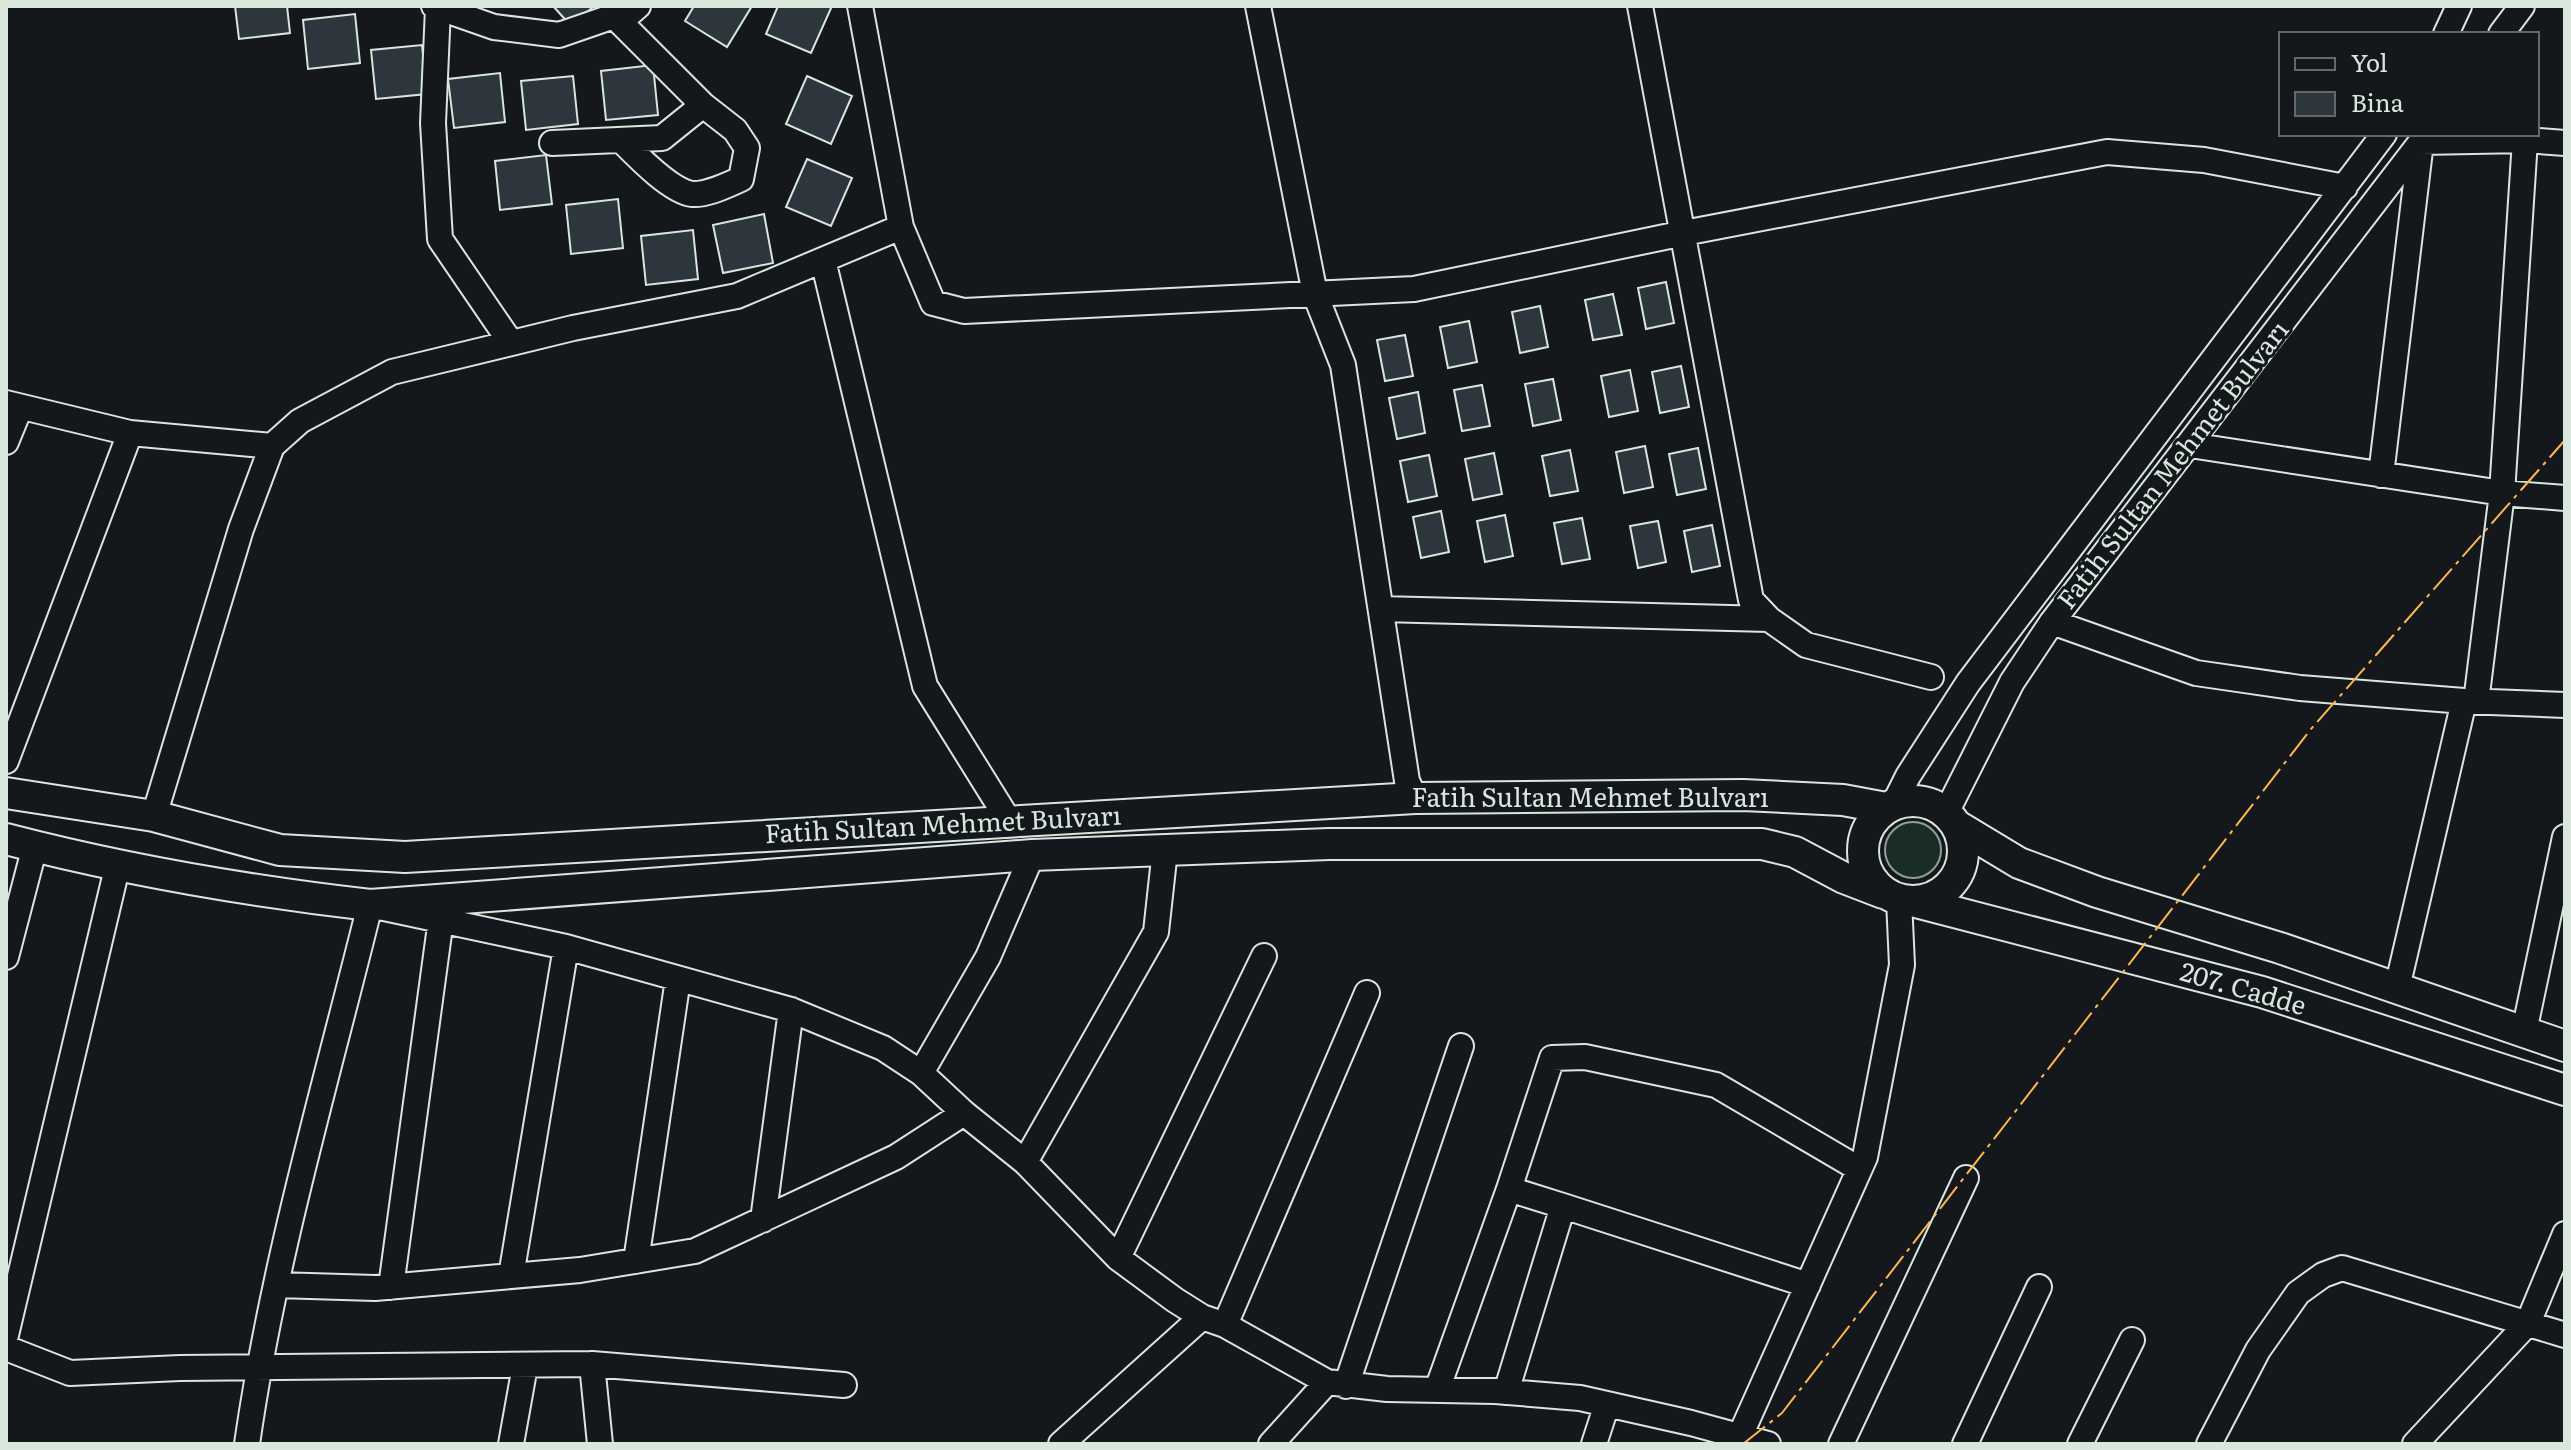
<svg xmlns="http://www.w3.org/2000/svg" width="2571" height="1450" viewBox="0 0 2571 1450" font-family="Literata,serif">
<rect width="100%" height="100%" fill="#14181c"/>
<path fill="#1a2d24" stroke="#939e99" stroke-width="2" d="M1885 850a28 28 0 1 1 56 0a28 28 0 1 1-56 0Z"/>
<path fill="#2c363c" stroke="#d8e6dc" stroke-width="2" d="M235,6H287L290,33L239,39Z
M553,6H594L571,26Z
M694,6H752L727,47L685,21Z
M778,6H832L811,53L766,34Z
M355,14L360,63L308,69L303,20Z
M422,45L427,94L376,99L371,50Z
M653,65L658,115L606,120L601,71Z
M500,73L505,122L454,128L448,79Z
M573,76L578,124L526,130L521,81Z
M807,76L852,96L831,144L786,124Z
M546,155L552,204L500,210L495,161Z
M807,159L852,178L831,226L786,207Z
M618,199L623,248L571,254L566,205Z
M764,214L773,263L723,273L713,225Z
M693,230L698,279L646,285L641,236Z
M1666,282L1674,323L1646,329L1638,288Z
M1613,294L1622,335L1593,340L1585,300Z
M1540,306L1548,347L1520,353L1512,312Z
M1469,321L1477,362L1448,368L1440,327Z
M1405,335L1413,376L1385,381L1377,340Z
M1681,366L1689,407L1660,413L1652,372Z
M1630,370L1638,411L1609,417L1601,376Z
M1553,379L1561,420L1533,426L1525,384Z
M1482,385L1490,426L1462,431L1454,390Z
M1418,392L1425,433L1397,439L1389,398Z
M1645,446L1653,487L1624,493L1616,452Z
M1698,448L1706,489L1677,495L1669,454Z
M1570,450L1578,491L1550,496L1542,456Z
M1494,453L1502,494L1473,500L1465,459Z
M1429,455L1437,496L1408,502L1400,461Z
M1441,511L1449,552L1421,558L1413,517Z
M1505,515L1513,556L1485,562L1477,521Z
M1582,518L1590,559L1562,564L1554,523Z
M1658,521L1666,562L1638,568L1630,526Z
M1712,525L1720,566L1692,572L1684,531Z"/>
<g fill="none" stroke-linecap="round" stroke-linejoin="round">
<g stroke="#d8e6dc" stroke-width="28">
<path id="minor" d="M434,6L494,27L559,35L614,16L630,13L638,6
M860,6L901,227L933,303L964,311L1414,289L1684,233L2107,152L2204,160L2345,187
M1258,6L1315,294L1343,365L1407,781L1415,798
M1640,6L1751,600L1769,619L1806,645L1931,677
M438,8L433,123L440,239L511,343
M2446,34L2459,6
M2501,34L2522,6
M621,140C636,155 670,191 692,194C708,195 727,185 741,179L747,148L735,130L703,105
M552,143L662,138L703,105L614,16
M823,260L925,686L1009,821
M6,403L130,433L272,446
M6,442L20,408
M2190,445L2502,493L2565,498
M2381,475L2421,142L2525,140L2565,143
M1381,609L1769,619
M2052,622L2196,673L2300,688L2464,701L2565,705
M2476,702L2502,493L2525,140
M6,761L130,433
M1894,804L1908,776L1968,683L2384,134
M1946,813L2012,682L2052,622L2427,134
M154,816L241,529L272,446L300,421L392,372L573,328L737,296L901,227
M6,957L35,846
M2397,988L2464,701
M2524,1032L2565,837
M921,1073L988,957L1032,855
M1025,1162L1156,932L1165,850
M1563,1206L1808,1285
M763,1220L791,1010
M1118,1258L1264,956
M636,1261L678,979
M511,1276L566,947
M277,1285L375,1288L580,1270L695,1251L896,1157L964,1113
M391,1287L441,919
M1225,1325L1367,993
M6,1335L118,864
M6,1348L70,1373L180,1368L592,1364L844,1385
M592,1364L600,1444
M1346,1386L1461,1046
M1437,1390L1509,1189L1552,1058L1585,1057L1716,1085L1859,1169
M1506,1392L1563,1206L1509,1189
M1740,1436L1865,1157L1902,965L1899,900
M247,1444C273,1262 326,1083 370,905L566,947L791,1010L883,1048L921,1073L964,1113L1025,1162L1118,1258L1175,1300L1202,1317L1225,1325L1327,1382L1387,1389L1495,1391L1580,1398L1691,1423L1768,1444
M511,1444L525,1366
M1061,1444L1202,1317
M1271,1444L1327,1382
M1594,1444L1607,1404
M1841,1444L1966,1178
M1965,1444L2039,1287
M2080,1444L2132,1340
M2209,1444L2258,1350L2298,1293L2323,1275L2342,1268L2565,1335
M2415,1444L2528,1323L2565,1234"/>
</g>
<g stroke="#d8e6dc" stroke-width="34">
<path id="major" d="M6,793L154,816L280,850L405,857L1415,798L1743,795L1843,800L1886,808
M1863 851a50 50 0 1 1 100 0a50 50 0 1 1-100 0Z
M1956,825L2019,863L2097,892L2280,948L2565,1046
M6,839C125,870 248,891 370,905L1032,855L1329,844H1762L1795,852L1844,878L1883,893
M1916,902L2262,992L2565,1090"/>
</g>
<use href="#minor" stroke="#14181c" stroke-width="24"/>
<use href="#major" stroke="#14181c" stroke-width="30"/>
<path stroke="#ffb74d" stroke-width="2" stroke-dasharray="28 6 4 6" stroke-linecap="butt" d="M1743,1444L1782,1413L2311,729L2565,440"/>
</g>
<g text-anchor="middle" stroke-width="6" stroke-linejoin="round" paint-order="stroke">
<g font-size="26" fill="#d8e6dc" stroke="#14181c">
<text transform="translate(2173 465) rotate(-52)" y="9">Fatih Sultan Mehmet Bulvarı</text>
<text x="1590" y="807">Fatih Sultan Mehmet Bulvarı</text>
<text transform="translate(943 825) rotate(-3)" y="9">Fatih Sultan Mehmet Bulvarı</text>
<text transform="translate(2243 989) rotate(16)" y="9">207. Cadde</text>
</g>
</g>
<rect width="2571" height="1450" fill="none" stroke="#d8e6dc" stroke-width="16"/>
<rect x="2279" y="32" width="260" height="104" fill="#14181c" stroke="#626a69" stroke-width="2"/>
<rect x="2295" y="58" width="40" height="12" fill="#14181c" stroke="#626a69" stroke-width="2"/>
<text x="2351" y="72" font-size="24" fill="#d8e6dc">Yol</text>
<rect x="2295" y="92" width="40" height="24" fill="#2c363c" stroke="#626a69" stroke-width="2"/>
<text x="2351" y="112" font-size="24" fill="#d8e6dc">Bina</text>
</svg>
